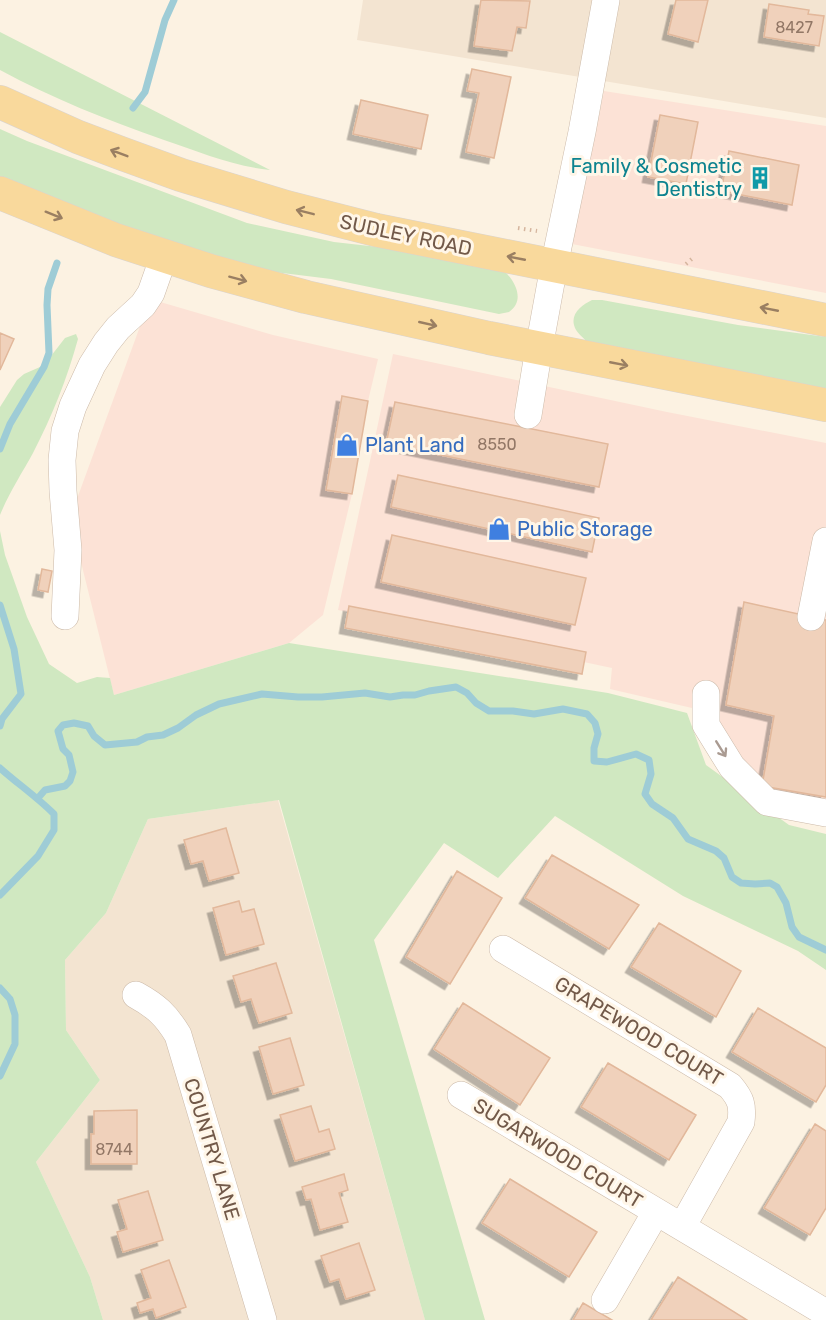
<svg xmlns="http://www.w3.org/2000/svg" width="826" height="1320" viewBox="0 0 826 1320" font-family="Rubik,sans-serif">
<defs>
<filter id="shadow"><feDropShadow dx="-5.5" dy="5.5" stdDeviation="0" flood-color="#0004"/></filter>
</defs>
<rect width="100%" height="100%" fill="#fcf2e2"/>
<path fill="#f3e4d1" d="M363,0H826V118L357,40Z
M278,800L425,1320H103L90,1277L36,1162L100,1080L66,1030L65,960L106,913L148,819Z"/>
<path fill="#fce2d6" d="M604,91L826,126V293L572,244Z
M150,299L273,335L378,359L368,401L342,397L326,489L352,494L323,615L289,643L114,695L70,518Z
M393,354L667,412L826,443V827L795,817L704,739L692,708L610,689L612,668L338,610Z"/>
<path fill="#d0e8c1" d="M0,32L270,170C232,166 200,152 164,140C108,120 53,99 0,70Z
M0,129L27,141L247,223L334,242L396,249L505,272C516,282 525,301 509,312C506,313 502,313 499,314L331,279L251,269L114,225L0,178Z
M592,300H602L738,325L826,337V392L586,341C583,337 577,333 575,328C569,314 582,305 592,300Z
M76,334L78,339C67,379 52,416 33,453C22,473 9,493 0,515V407L17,380L24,374L40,367L51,356L65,338Z
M0,531L5,555L27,617L49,664L77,683L97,677L110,678L114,695L289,643L608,693L687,713L706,765L789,825L826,834V970L798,951L683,896L555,816L498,878L444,843L374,940L485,1320H425L279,800L148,819L106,913L65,960L66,1030L100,1080L36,1162L90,1277L103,1320H0Z"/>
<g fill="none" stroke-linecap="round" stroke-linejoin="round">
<path stroke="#9eccd6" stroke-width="7" d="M133,108L145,92L165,20L174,0
M0,449L10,424L44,367L49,353L47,305L48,289L57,263
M0,605L14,649L21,694L2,719L0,726
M0,768C18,784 37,797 54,814V830L38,856L0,895
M38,798L45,790L65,786L70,781L73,772L69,755L63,749L58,731L63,725L74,723L88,726L94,736L105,745L137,742L147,737L163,735L178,728L196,715L219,704L262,694L298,697H322L365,693L390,697L403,695H415L429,691L456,687L467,693L476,703L489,711H513L534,714L563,709L587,714L595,723L598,734L594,748V761L607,762L636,754L649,760L651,774L645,794L652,804L673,818L688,839L716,851L724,858L732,877L741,883L755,884L770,883L777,887L786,903L792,927L799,937L826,950
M0,988L10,999L15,1015V1044L0,1076"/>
</g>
<path fill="#f0d1bb" stroke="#e2b89b" stroke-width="1.5" filter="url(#shadow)" d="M481,0L530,1L526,28L517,27L512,51L474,46Z
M676,0H708L698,42L668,34Z
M769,4L809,10L808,14L824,16L819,46L764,37Z
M472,69L511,77L494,158L466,152L479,93L467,91Z
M361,100L428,115L421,149L353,134Z
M660,115L698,122L686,184L648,177Z
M729,151L799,165L792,205L721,191Z
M0,333L14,339L0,370Z
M342,396L368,401L352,494L326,490Z
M395,402L608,444L599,487L386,444Z
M398,475L599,518L592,552L391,507Z
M392,535L586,578L575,625L381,582Z
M42,569L52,571L48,592L38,590Z
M744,602L826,620V797L762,786L774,716L726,705Z
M349,606L586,652L582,674L345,628Z
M226,828L239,873L209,881L203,861L191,864L184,840Z
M552,855L639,905L609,949L525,898Z
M457,871L502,898L450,984L406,957Z
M239,901L242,912L254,909L264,944L226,955L213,908Z
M659,923L741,971L716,1017L631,967Z
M276,963L292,1013L259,1023L251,999L241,1002L233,976Z
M463,1003L550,1058L520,1105L434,1049Z
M758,1008L826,1048V1085L816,1102L732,1052Z
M290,1038L304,1085L273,1094L259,1047Z
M608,1063L696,1115L669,1160L581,1107Z
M311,1106L319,1132L329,1129L335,1149L295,1161L280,1115Z
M137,1110V1164H91V1134H94V1111Z
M815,1124L826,1131V1208L810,1235L764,1208Z
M344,1174L348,1190L339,1193L348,1222L320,1230L311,1199L306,1200L302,1187Z
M510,1179L597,1232L569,1277L482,1223Z
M148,1191L163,1240L123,1252L117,1232L127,1229L118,1200Z
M359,1243L375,1290L346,1299L339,1279L330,1282L321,1256Z
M169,1260L186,1307L156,1318L153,1309L140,1313L137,1303L151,1298L141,1270Z
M678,1277L747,1320H651Z
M583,1303L612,1320H573Z"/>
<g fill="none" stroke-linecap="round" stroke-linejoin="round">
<g stroke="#ccbaa9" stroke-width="28">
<path id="minor" d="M528,415L539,348L554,266L582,132L606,0
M65,616L68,550L63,491L62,460L65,431L73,406L92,365L106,343L118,328L143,305L151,293L164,256
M811,617L826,541
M706,694V725L732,767L767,802L826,813
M503,949L730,1086C741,1099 743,1105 741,1122L682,1227
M136,995C156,1006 166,1015 178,1035L263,1320
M461,1095L826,1313
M605,1300L656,1212"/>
</g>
<g stroke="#dad4d0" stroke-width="34">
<path id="major" d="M0,102L78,137L123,154L181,175L286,207L376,230L826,320
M0,193L116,240L211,271L306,297L489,338L826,405"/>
</g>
<path stroke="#d5b59e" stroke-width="4" stroke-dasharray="1.5 4.5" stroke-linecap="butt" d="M518,228L537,231
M686,264L693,258"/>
<use href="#minor" stroke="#fff" stroke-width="27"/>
<use href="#major" stroke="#f9d99c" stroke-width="33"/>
</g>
<defs><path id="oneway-shaft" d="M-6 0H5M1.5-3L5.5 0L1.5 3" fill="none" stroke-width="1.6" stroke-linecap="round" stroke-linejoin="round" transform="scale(1.5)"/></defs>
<g stroke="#9a7f62">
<use href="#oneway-shaft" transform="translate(119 153) rotate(-159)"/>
<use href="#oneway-shaft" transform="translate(305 212) rotate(-166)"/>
<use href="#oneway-shaft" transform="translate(54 215) rotate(22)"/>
<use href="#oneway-shaft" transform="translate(516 258) rotate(-169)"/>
<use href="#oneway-shaft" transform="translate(238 279) rotate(15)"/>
<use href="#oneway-shaft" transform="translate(769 309) rotate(-169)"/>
<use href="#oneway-shaft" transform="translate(428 324) rotate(13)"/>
<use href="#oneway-shaft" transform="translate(619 364) rotate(11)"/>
</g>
<use stroke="#aa9b92" href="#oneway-shaft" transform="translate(721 749) rotate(58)"/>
<defs>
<g id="building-bare" transform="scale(1.8)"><path d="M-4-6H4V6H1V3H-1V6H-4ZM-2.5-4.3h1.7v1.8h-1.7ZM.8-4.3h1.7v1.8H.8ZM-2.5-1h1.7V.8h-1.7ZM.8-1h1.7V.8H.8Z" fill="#0f9aa8" stroke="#fff6e8" stroke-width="2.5" paint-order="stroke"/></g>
<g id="shop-bare" transform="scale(1.8)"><path d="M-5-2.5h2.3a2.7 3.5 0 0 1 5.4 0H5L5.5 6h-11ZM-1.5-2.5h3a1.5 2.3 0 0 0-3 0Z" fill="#3f7fe0" stroke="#fff6e8" stroke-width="2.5" paint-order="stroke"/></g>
</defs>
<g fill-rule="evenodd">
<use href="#building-bare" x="760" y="178"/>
<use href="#shop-bare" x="347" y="445"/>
<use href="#shop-bare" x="499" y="529"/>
</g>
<g text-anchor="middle" stroke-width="6" stroke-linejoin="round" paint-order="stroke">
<g font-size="16" fill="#927766">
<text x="794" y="33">8427</text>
<text x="497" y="450">8550</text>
<text x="114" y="1155">8744</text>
</g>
<g font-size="20" fill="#0d838f" stroke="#fff6e8" text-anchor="end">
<text x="742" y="173">Family &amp; Cosmetic<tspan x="742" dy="23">Dentistry</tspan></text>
</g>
<g font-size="20" fill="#725949" stroke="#fff6e8">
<text transform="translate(406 235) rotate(12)" y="7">SUDLEY ROAD</text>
<text transform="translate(639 1031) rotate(31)" y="7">GRAPEWOOD COURT</text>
<text transform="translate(212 1149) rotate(73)" y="7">COUNTRY LANE</text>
<text transform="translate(558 1153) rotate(31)" y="7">SUGARWOOD COURT</text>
</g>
<g font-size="20" fill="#366cbe" stroke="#fff6e8" text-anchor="start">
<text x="365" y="452">Plant Land</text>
<text x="517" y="536">Public Storage</text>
</g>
</g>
</svg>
